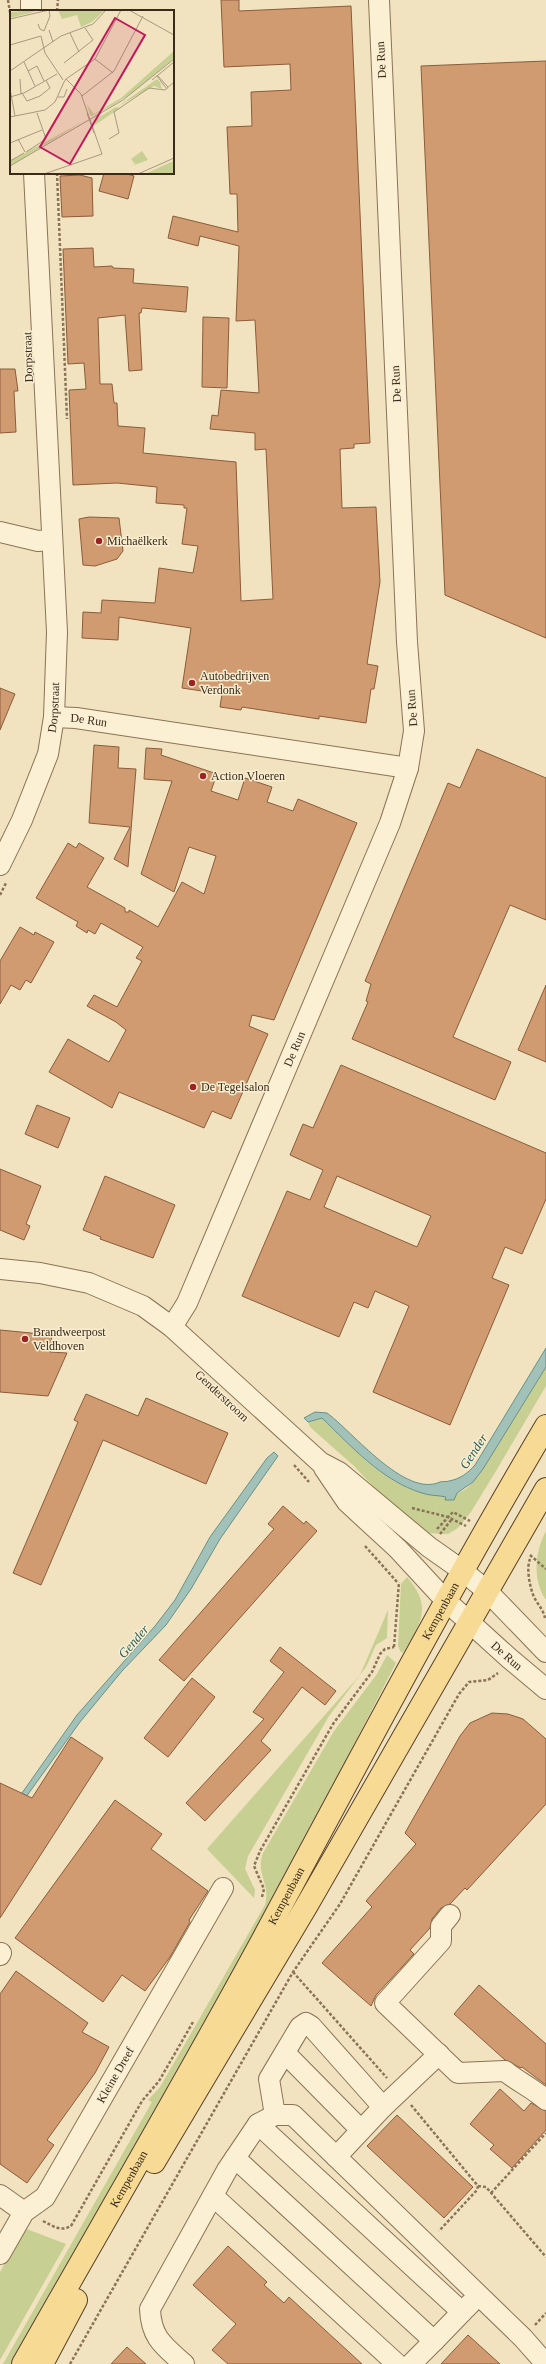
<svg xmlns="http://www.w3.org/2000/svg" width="546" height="2364" viewBox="0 0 546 2364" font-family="Georgia,serif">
<rect width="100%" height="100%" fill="#f1e3bf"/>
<path fill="#c7cf92" d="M546,1367V1386L496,1471L471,1512L458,1528L448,1534L425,1533L406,1521L354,1466L310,1427L308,1422L322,1418C350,1445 380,1480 419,1492C428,1495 437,1495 446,1497L445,1500L466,1489L473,1482Z
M546,1531V1600C532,1580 535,1551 546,1531Z
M407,1577C433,1607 421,1623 403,1653L400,1651L398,1645L401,1584Z
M388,1610L387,1638L376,1645L366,1667L329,1716L248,1856L245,1869L255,1890L254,1898L207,1849L360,1675Z
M387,1655L396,1663L240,1965L13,2364H3L152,2102L148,2100L160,2087L265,1905C271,1883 255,1874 263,1853L334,1731L377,1674Z
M24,2228L66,2244L0,2360V2272Z"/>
<path fill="#a2c2b9" stroke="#699187" d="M546,1348V1367L483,1469L473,1482L457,1493L454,1500H445L446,1497C438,1495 430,1496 422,1493C382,1481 351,1446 322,1418L308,1422L304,1418L315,1412L327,1413C353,1432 405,1498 440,1482C443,1481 447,1482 449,1481C460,1479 468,1473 475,1465Z
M274,1452L278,1456L220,1539L191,1589L166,1625L122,1671L80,1722L26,1797L22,1793L77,1715L155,1626L175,1600L210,1537L267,1458Z"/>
<path fill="#d19b72" stroke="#8b5c3a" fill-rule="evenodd" d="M221,0H239V11L351,6L370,443L354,444V448L340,449L342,508L376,507L380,582L367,664L378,666L374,689H371L366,723L319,716V719L242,707L241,710L220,707L222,694L182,688L191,628L119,617L118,640L82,638L83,612L101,613L102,600L155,603L159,568L193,573L198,546L182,544L187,508H184V505L156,503L157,487L117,483L73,485L69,390L86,389L84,363L68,364L63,249L93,248L94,267L112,266L113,268L134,269L133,283L188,287L186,312L142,308L141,313H139L142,370L129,371L125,315L98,318L100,384H112L114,403H117L118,426L145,428L143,453L236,462L241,601L273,599L266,449L255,450V433L210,429L212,415L218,416L221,390L259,393L255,320L236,321L239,246L200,236L198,246L168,238L173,216L238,232L237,194H230L227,127L252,126L251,92L291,90L290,64L224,67Z
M546,61V638L445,595L421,66Z
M104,173H124L134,176L128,199L99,191Z
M80,175L92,178L93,216L62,217L60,176Z
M203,317L229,318L227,388L202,387Z
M0,369H15L18,391H14L16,432L0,433Z
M89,517L119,518L123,551L117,559L95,566L83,565L79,519Z
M0,688L15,694L0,730Z
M94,745L119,747L118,768L136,769L128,867L114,859L130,827L89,823Z
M146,748L162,749L161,755L217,774L211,791L238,800L245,778L272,787L267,802L293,811L298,799L357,823L274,1020L252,1015L249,1026L268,1034L231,1119L212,1111L204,1128L119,1092L112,1108L49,1072L68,1039L109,1062L126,1030L116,1022L87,1006L94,995L117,1007L142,961L136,958L143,947L101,923L95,934L88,930L87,933L76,926L78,922L36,898L68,843L76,848L79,843L104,858L87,887L125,908V912H129V910L158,927L182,882L204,894L216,856L189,847L174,892L141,874L172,781L144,779Z
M477,749L546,778V920L510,905L453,1037L511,1062L495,1100L352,1039L368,1002L366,1001L371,984L365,981L448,783L460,788Z
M20,927L34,935L35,932L54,942L31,983L26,980L20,990L11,985L0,1004V961Z
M546,985V1062L518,1050Z
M341,1065L546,1153V1199L522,1254L505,1247L492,1278L509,1285L450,1425L373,1392L409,1306L375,1291L368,1308L354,1302L339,1337L242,1296L287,1191L310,1200L323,1170L290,1155L303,1124L313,1128ZM337,1176L431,1216L417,1247L324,1207Z
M37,1105L70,1118L58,1148L25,1134Z
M0,1169L41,1186L26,1224L30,1226L24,1240L0,1230Z
M105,1176L175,1205L153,1258L100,1239L101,1237L83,1230Z
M0,1330L52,1335L50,1352L67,1353L48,1396L0,1392Z
M86,1394L138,1416L146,1398L228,1433L206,1484L103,1440L41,1585L13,1573L78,1422L74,1420Z
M283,1506L304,1524L306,1521L317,1531L184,1681L159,1660L274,1529L268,1524Z
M280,1647L336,1691L325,1705L302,1687L261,1741L271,1750L205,1821L186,1803L264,1719L253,1712L284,1672L270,1661Z
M192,1678L215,1697L168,1757L144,1738Z
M492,1713L508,1714L523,1719L546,1739V1804L467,1890L465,1888L450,1904L441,1908L432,1919L430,1928L410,1950L414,1954L376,1995L371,2006L322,1963L372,1907L366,1901L416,1844L405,1833L460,1736L470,1723Z
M71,1737L103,1758L0,1918V1783L32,1798Z
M115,1800L162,1834L151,1849L208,1891L189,1920L190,1922L170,1957L145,1991L122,1975L103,2002L15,1938Z
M16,1971L88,2023L82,2032L109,2047L95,2073L47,2140L54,2145L27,2183L0,2164V1994Z
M479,1985L546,2044V2085L522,2067L521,2068L505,2060L454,2014Z
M500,2089L524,2111L531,2103L546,2111V2130L512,2168L490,2149L494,2145L470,2124Z
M397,2115L473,2187L444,2218L367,2146Z
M228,2246L267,2282L264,2285L284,2303L289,2297L362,2364H228L212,2350L236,2324L193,2285Z
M468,2335L500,2364H441Z
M127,2347L146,2364H111Z"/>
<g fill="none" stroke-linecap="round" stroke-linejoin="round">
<g stroke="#8a7356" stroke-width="22">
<g id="minor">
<path d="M31,0V11"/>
<path d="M0,532L38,541L51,540"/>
<path id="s1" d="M54,717L76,718L408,768"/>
<path id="s2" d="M0,865L22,820L48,754L54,717L57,632L34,173"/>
<path d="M0,1269L40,1273L89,1283L143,1306L172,1327L320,1462L339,1472L429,1547L463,1571L488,1592L546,1652"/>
<path id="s3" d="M172,1327L187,1303L390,823L408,768L414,731L407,642L379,0"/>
<path id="s4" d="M324,1468L347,1502L398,1549L446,1601L509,1658L546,1689"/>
<path d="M450,1915L441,1926V1941L385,2003L458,2073L505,2071C518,2082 533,2088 546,2100"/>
<path d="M0,1955L1,1953"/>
<path d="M285,2053L361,2130"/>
<path d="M275,2115L269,2079L300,2027L306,2023L311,2026L383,2107"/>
<path d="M258,2124L462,2312L471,2303"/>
<path d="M336,2157L383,2107L439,2054"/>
<path d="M235,2158L434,2341L462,2312"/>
<path d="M0,2195L24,2212"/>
<path d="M213,2196L397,2364"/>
<path id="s5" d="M0,2254L24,2212L45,2197L223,1888"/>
<path d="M184,2364C164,2346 151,2338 150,2309L227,2170L258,2124L275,2115H293L523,2338L546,2364"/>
<path d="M411,2364L434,2341"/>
</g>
</g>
<g stroke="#58402b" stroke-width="24">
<g id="major">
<path d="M154,2162L307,1905L546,1489"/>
<path id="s6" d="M23,2364C103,2223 185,2083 262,1941C355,1768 446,1595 546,1426"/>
<path d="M42,2364L76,2300"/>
</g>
</g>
<path stroke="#8a7356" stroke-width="2.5" stroke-dasharray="3 2" stroke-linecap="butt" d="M8,0L11,18
M57,11L58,0
M57,173L67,419
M0,895L6,883
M294,1465L309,1482
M412,1508L448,1517L466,1526
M437,1529L453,1512L470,1521
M440,1534L452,1519
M365,1546L398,1583
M530,1555L546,1569
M530,1559C526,1569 530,1588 534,1597C538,1605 543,1609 545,1618
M394,1647L399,1582
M262,1897L264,1889L254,1866L260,1851L333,1724L372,1672L380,1654L385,1649L394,1647
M293,1972L387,2078
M411,2105L478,2186L477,2190L439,2231
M478,2186L486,2187L546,2257
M491,2193L546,2133
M43,2221C53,2226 61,2232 71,2226L142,2101L159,2081L193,2022
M535,2325L546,2313
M70,2364L293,1972L340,1904L459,1694L469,1682L488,1680L498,1673"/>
<use href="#minor" stroke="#fbf0d3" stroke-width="20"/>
<use href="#major" stroke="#f7da93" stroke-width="22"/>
</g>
<g fill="#9d2322" stroke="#f8edcf" stroke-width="1.5">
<circle cx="99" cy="541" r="4"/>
<circle cx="192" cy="683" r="4"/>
<circle cx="203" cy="776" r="4"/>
<circle cx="193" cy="1087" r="4"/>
<circle cx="25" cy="1339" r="4"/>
</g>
<g text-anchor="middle" stroke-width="3" stroke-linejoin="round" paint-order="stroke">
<g font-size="12" fill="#392a1c" stroke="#f8edcf">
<text transform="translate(381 60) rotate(-93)" y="4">De Run</text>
<text transform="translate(28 357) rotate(-92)" y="4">Dorpstraat</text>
<text transform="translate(396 384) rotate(-93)" y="4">De Run</text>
<text dy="4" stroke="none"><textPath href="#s2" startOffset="168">Dorpstraat</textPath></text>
<text transform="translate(412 708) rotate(-94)" y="4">De Run</text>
<text dy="4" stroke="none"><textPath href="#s1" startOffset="35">De Run</textPath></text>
<text dy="4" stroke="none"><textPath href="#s3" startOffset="304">De Run</textPath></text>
<text transform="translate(222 1396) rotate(43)" y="4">Genderstroom</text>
<text dy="4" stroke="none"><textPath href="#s6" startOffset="861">Kempenbaan</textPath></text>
<text dy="4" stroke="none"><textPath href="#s4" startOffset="263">De Run</textPath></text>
<text dy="4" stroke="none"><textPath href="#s6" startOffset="537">Kempenbaan</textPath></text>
<text dy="4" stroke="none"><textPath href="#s5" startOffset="215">Kleine Dreef</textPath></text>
<text dy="4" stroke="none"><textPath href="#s6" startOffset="213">Kempenbaan</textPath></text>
</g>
<g font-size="12" fill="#392a1c" stroke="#f8edcf" text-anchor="start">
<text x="107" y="545">Michaëlkerk</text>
<text x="200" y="680">Autobedrijven<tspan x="200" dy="14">Verdonk</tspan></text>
<text x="211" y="780">Action Vloeren</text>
<text x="201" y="1091">De Tegelsalon</text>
<text x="33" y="1336">Brandweerpost<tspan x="33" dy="14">Veldhoven</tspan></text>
</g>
<g font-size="13" font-style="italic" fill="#2a5a57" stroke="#f8edcf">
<text transform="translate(473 1451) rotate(-56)" y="5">Gender</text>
<text transform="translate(133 1641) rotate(-49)" y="5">Gender</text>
</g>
</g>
<g transform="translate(10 10)">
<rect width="164" height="164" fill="#f1e3bf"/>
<path d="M28,0L20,3L0,8V2ZM48,0H95L82,12L71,17L67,5L52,9ZM164,41V48L122,83L103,95L82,106L80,105L77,95L84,104L111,88ZM147,69L154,76L150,73L152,79L144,76L107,97ZM106,97L110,98L85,115L86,109ZM74,111L0,156V151ZM132,141L138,150L121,156L125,154L121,149ZM164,151V164H135L159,153Z" fill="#c7cf92"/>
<path fill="none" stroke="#a7997e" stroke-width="1" d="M119,0L164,25M0,9L39,0M28,14L30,19L34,21L40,6L39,0M39,20L43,32M60,23L69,42M0,35L31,26L35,43L53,70M85,49L103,63M14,52L25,76M54,53L83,30L75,18M0,61L51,26L83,14L96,0M18,61L27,56L34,71M147,65L158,77M147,66L157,79M10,69L11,84M56,69L85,49L111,0M142,70L164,52M0,79L5,106M12,83L17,91L30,86L40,78L36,70M72,86L104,61L133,6M0,87L14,83L47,64M48,87H54L57,79M77,103L84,123M0,107L35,100L45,92L54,72M8,129L15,142M99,129L109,123L104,102L139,78L155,80L164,72M0,133L32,120M16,142L36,129L27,103M0,151L14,143M0,156L113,90L164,49M34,164L92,144L71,84L56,69L54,72M128,164L164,148"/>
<path fill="#c2185b" fill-opacity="0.15" stroke="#c2185b" stroke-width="2" d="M105,8L135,25L60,154L30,137Z"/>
<rect width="164" height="164" fill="none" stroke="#392a1c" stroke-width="2"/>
</g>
</svg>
